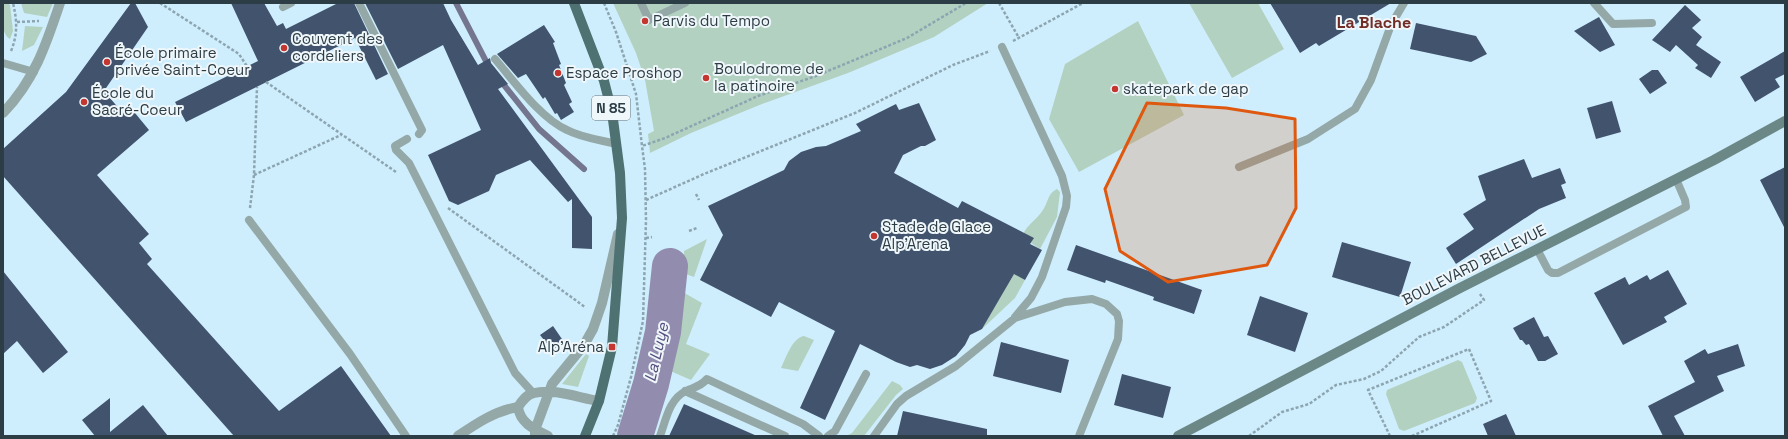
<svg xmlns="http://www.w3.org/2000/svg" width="1788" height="439" viewBox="0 0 1788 439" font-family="'Space Grotesk',sans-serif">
<rect width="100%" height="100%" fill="#ceeefd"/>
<path fill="#b3d1c1" d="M3,3H8L10,5L13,31L10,39C0,34 3,13 3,3Z
M21,3H53L47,17L24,13Z
M613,3H988L934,37L848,73L762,104L691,133L650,153L648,134L654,131L645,80L636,53Z
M1189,3H1258L1284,49L1232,78Z
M1138,21L1184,115L1079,172L1049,119L1065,64Z
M25,26L43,27L34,45L22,51Z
M1057,189L1060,192L1057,217L1040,249L1031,243L1033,238L1023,234C1028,224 1037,219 1043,210C1048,202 1048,193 1057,189Z
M707,239L694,277L683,273L684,251Z
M1014,273L1025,280L1015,298L982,329Z
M681,291L702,303L686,344L710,354L691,380L668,370Z
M804,336L814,340L798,371L781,368C786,358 792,338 804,336Z
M586,354L589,356L578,387L562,384Z
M1458,360L1462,362L1477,398L1475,403L1404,431L1399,429L1386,394L1387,390Z
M892,381L900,385L903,389L896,395L864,436H846L852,433Z"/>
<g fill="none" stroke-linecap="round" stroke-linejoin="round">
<path stroke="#74758e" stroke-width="6" d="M456,3L489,67
M500,80L539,129L584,169"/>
<path stroke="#928dae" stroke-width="36" d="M635,436L651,384L663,332L670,266"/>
</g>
<path fill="#41536d" d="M131,3H135L148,27L104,91L121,111L135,113L149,130L97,175L149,234L139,243L152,259L147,264L279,411L341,366L391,436H234L3,176V149L66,92Z
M231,3H264L277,26L283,23L286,29L338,3H354L388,74L376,80L355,38L186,122L175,102L258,61Z
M365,3H443L451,20L478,65L490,58L491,63L508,84L498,89L592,217V249L572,248V199L568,202L530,160L496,175L489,191L458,205L449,201L428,155L481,130L443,45L398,69Z
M1270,3H1391L1319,46L1316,43L1300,53Z
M1685,5L1701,20L1692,28L1702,37L1696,45L1721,62L1711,78L1695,68L1698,65L1676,45L1670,52L1652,40Z
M1599,17L1615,45L1600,52L1574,31Z
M1416,23L1476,36L1487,54L1471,62L1410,49Z
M544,25L555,42L553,43L561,64L559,65L566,83L564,85L572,102L569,104L574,112L561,120L557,113L555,114L545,97L543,99L526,74L518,78L497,54Z
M1785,51V74L1775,79L1780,87L1755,102L1740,77Z
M1652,70H1658L1667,83L1650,94L1639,79Z
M1612,101L1621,132L1596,139L1587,108Z
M919,103L936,140L925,146H921L903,155L894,173L958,208L962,201L1034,238L1030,244L1042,250L1025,280L1014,274L982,329L970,335L965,345L956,356L942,365L930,369L917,365L910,367L896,362L860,344L825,420L800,408L835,331L779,302L771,317L700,280L723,235L708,206L784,170L789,161L801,152L816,147L826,146L861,131L856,124L896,104L899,110Z
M1524,159L1532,178L1560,168L1566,183L1561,185L1566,198L1539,209L1456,264L1446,248L1474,229L1463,214L1486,200L1478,176Z
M1785,167V229L1760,180Z
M1342,242L1411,262L1400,297L1332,277Z
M1076,245L1202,290L1194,314L1153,300L1154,297L1106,280L1105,283L1067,270Z
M1668,270L1687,304L1664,317L1667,322L1623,345L1594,293L1625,277L1629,285L1647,275L1650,280Z
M3,271L68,352L43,373L17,341L3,354Z
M1260,296L1308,313L1295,352L1247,335Z
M1534,317L1544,337L1548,336L1558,354L1545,361H1538L1529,344L1526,345L1522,340H1520L1513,328Z
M553,326L564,342L552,350L540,335Z
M1001,342L1069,360L1061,393L993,376Z
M1738,344L1745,366L1717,376L1724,391L1674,416L1685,436H1663L1648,406L1695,382L1684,361L1705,349L1708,354Z
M1122,374L1171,387L1163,418L1114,405Z
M110,398V432L143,405L168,436H95L82,420Z
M684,404L757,436H669Z
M903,411L987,429V436H897Z
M1506,414L1516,436H1488L1483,424Z"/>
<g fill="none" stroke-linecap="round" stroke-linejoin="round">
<path stroke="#8ca5b1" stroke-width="2.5" stroke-dasharray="3 2" stroke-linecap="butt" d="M160,3L239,54L250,71
M604,3L616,32L636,94L642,146L665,138L758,96L816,76L907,38L966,3
M999,3L1019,38
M17,22L39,21
M1013,41L1083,3
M11,51C18,34 17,20 13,3
M266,82L396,172
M254,175L341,135
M696,194L699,200
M646,200L704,174L855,113L953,65L990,51
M250,208L254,175L257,87
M448,208L585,307
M689,231L697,228
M646,238L652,237
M613,436L618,425L631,377L643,321L646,220L645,169L642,146
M1249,436L1282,412L1309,404L1336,385L1364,379L1381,371L1419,337L1444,327L1484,300L1480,294
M1390,436L1368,390L1469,349L1491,401L1412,436"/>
<path stroke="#94a8a7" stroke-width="8" d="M359,3L422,130L419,134
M641,3L649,20L685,3
M1594,3L1613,24L1652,23
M283,7L291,3
M1002,47L1062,176L1067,196L1066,207L1042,277L1031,298L1015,317
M495,59C514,81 540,118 567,130C582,138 601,140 617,144
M3,63L34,72
M407,139L395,146L396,150L409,163L515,373L533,393
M1239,167L1308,139L1355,109L1371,80L1391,25L1404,3
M249,220L350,354L406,436
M1537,249L1548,270L1552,273H1558L1686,207L1685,200L1676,179
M685,391L785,436
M660,436C666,420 669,399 686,391C694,387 700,387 707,379L803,424L819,436
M828,436L835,431L866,374
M874,436L897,404L906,396L956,366L1015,318L1065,302L1092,299L1106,304L1117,314L1119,321L1118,339L1079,436"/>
<path stroke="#94a8a7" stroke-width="10" d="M3,113C34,81 46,45 60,3
M518,407C522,401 527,394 534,393C554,388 579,398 599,401
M518,407C520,423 534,429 548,436
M458,436C477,423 495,411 518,407
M535,436V430L552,384L584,345L593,329L602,303L618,234"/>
<path stroke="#6b8887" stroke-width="10" d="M1178,436L1460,288L1714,160L1785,121"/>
<path stroke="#4e7171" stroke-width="10" d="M574,3L604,81L612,112L620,173L622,218L612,347L599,401L585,436"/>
</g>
<path fill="#df580f" fill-opacity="0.2" stroke="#df580f" stroke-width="3" stroke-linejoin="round" d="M1147,103L1226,108L1295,119L1296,208L1267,265L1168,282L1120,251L1105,189Z"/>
<g fill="#c43630" stroke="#eff7fb" stroke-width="1.5">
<circle cx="645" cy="21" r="4"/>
<circle cx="284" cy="48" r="4"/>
<circle cx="107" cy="62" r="4"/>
<circle cx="558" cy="73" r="4"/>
<circle cx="706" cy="78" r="4"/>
<circle cx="1115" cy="89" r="4"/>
<circle cx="84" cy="102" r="4"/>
<circle cx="874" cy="236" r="4"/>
<rect x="608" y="343" width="8" height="8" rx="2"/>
</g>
<g text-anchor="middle" stroke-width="4" stroke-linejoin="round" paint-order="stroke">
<rect fill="#eff7fb" stroke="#67757c" stroke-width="1" x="592" y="96" width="38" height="24" rx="3"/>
<g font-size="14" font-weight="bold" fill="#2d3d45">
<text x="611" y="113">N 85</text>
</g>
<g font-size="15" fill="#2d3d45" stroke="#eff7fb" text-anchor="start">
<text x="653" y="26">Parvis du Tempo</text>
<text x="292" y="44">Couvent des<tspan x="292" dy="17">cordeliers</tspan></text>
<text x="115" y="58">École primaire<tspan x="115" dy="17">privée Saint-Coeur</tspan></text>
<text x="714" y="74">Boulodrome de<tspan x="714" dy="17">la patinoire</tspan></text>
<text x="566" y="78">Espace Proshop</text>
<text x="1123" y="94">skatepark de gap</text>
<text x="92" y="98">École du<tspan x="92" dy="17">Sacré-Coeur</tspan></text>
<text x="882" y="232">Stade de Glace<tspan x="882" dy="17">Alp'Arena</tspan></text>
<text x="604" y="352" text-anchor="end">Alp'Aréna</text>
</g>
<g font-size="15" fill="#2d3d45" stroke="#eff7fb">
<text transform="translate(1474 265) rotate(-27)" y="5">BOULEVARD BELLEVUE</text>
</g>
<g font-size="16" font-weight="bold" fill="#722c26" stroke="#eff7fb">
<text x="1374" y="28">La Blache</text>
</g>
<g font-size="16" font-style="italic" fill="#554d7d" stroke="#eff7fb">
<text transform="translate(656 352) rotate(-77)" y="6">La Luye</text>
</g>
</g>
<rect width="1788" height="439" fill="none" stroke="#2d3d45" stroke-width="8"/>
</svg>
